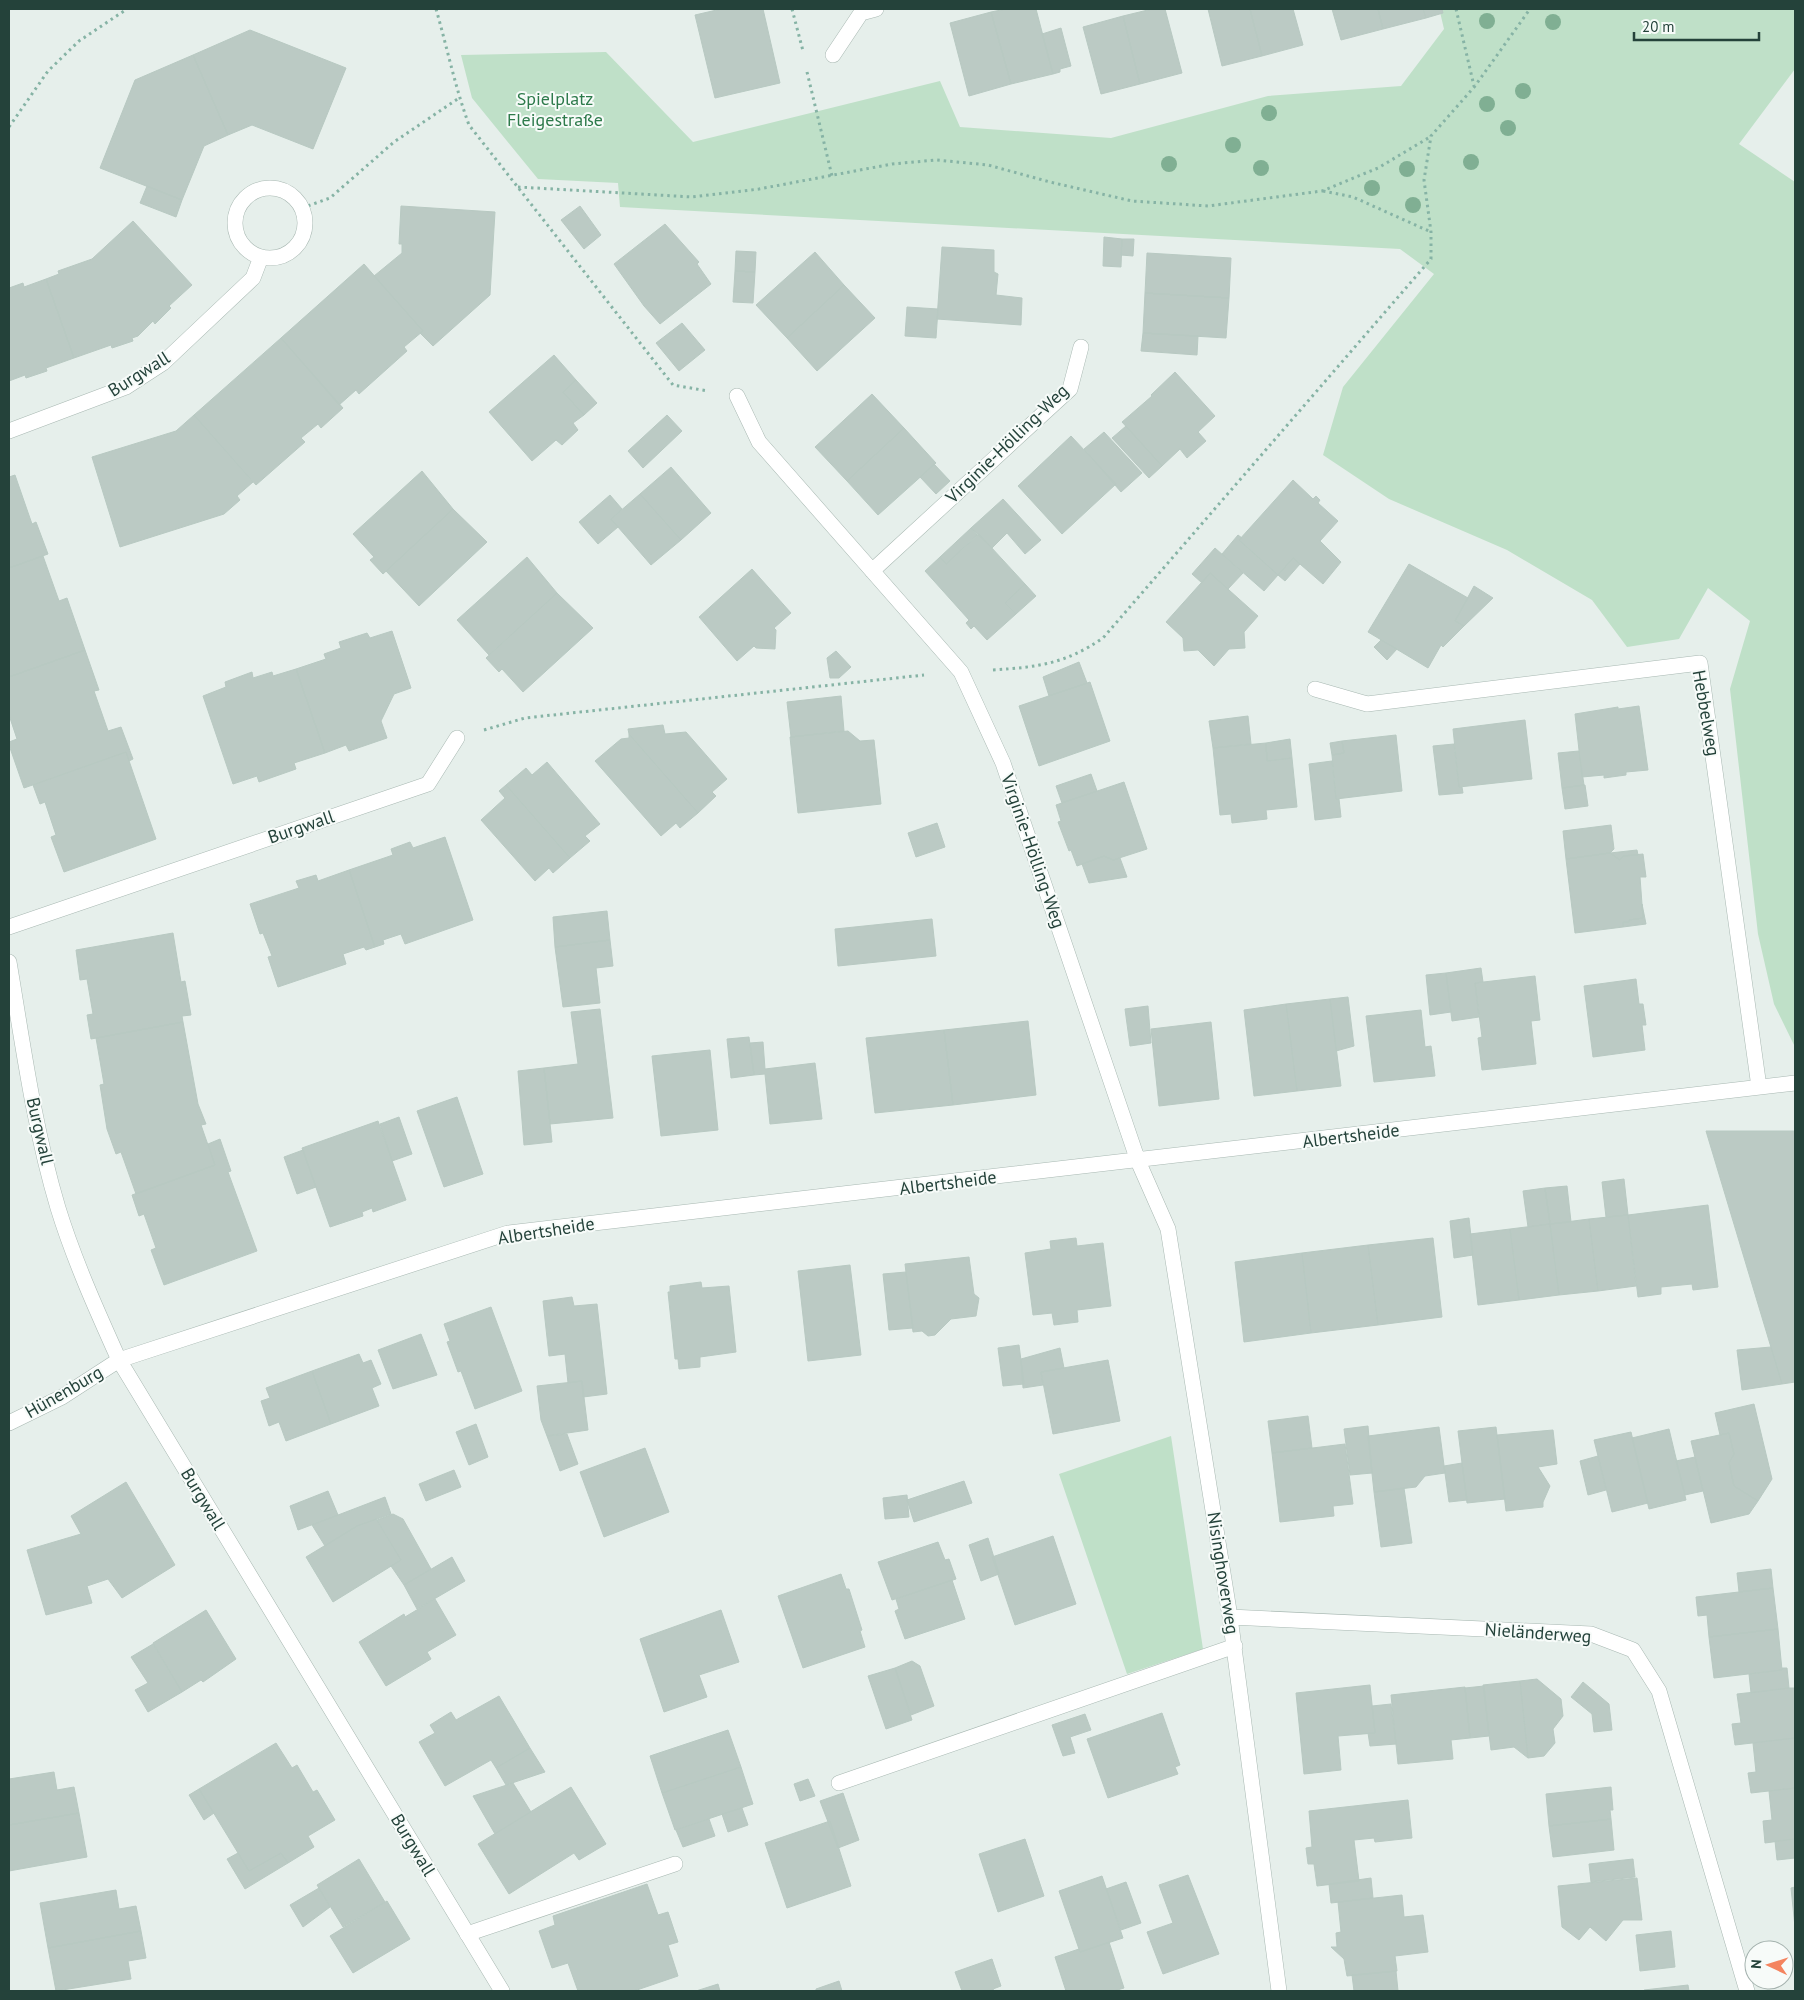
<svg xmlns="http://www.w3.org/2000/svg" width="1804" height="2000" viewBox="0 0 1804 2000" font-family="'PT Sans',sans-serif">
<rect width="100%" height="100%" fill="#e6efeb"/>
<path fill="#bfe0c8" d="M1443,9H1795V69L1739,144L1795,182V1047L1774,1004L1758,934L1730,689L1750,621L1708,588L1679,639L1627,647L1592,600L1507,550L1389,499L1323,455L1343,387L1434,274L1400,249L620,207L618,183L538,179L472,98L461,55L606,52L693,142L940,81L960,127L1111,138L1268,96L1401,86L1444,29L1440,12Z
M1171,1436L1203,1649L1127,1674L1059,1474Z"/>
<path fill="#bbcac4" stroke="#b8c9c2" d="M721,9H763L780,83L715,98L695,15Z
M1006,9H1036L1053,74L1011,84L991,12Z
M1152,9H1165L1182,73L1140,84L1123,16Z
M1208,9H1250L1262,56L1222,66Z
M1250,9H1293L1303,45L1262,56Z
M1332,9H1378L1383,29L1341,40Z
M1378,9H1423L1426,18L1383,29Z
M1423,9H1442L1443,13L1426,18Z
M991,12L1011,84L969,96L950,23Z
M1123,16L1140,84L1101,94L1083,27Z
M1061,28L1071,66L1060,69V72L1053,74L1042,34Z
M250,30L346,68L313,149L252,125L228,135L193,55Z
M193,55L228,135L204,146L182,200L100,168L135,80Z
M147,186L182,200L176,217L140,203Z
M401,206L495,212L490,295L433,346L420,333L423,331L374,276L402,253V244H399Z
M580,206L601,235L584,249L561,220Z
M133,221L192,285L169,306L171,308L155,324L153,321L138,336L132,338L133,341L112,348L111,345L74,358L46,279L59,274L58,271L92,259Z
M665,224L699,262L697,264L711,284L660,324L644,306L614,264Z
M1104,237L1122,239L1121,267L1103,266Z
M1122,239H1134L1133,256L1121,255Z
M942,247L994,250V272L998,274L996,295L1022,298L1021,325L937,319Z
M736,251L756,252L755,272L735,271Z
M815,252L844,285L787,338L756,305Z
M1147,253L1231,258L1229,298L1145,293Z
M364,264L423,331L404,347L407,351L359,394L356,390L339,405L281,338Z
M735,271L755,272L753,303L733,302Z
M46,279L74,358L46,368L47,371L26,378L25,375L9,381V288L23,283L24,287Z
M844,285L875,318L817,371L787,338Z
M1145,293L1229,298L1226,338L1143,333Z
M907,307L938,309L936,338L905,336Z
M682,323L705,350L679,371L656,343Z
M1143,333L1198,336L1197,355L1141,351Z
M281,338L343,408L321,428L318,424L301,438L305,442L256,485L194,415Z
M554,355L576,380L563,392L584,415L573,423L578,430L562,445L556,440L532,461L489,412Z
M1175,372L1215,416L1198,432L1206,441L1187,458L1180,449L1162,466L1122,422L1152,396L1151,395Z
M576,380L597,403L584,415L563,392Z
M872,394L904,428L847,481L815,447Z
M194,415L253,482L237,496L240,500L224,514L120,547L92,457L176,431Z
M667,415L682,431L643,468L628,451Z
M1126,426L1162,466L1149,478L1112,438Z
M904,428L936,463L878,515L847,481Z
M1104,432L1142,473L1121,492L1084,449Z
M1071,436L1116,484L1062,534L1018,486Z
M934,464L950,481L936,494L920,477Z
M671,467L711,513L681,540L640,494Z
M422,471L453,509L383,574L370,560L374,557L353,534Z
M15,475L32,524L36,522L48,554L9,568V477Z
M1293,480L1313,499L1316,496L1320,500L1318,503L1338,521L1320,541L1341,562L1323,584L1293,558L1278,575L1239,540Z
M640,494L681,540L651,565L611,519Z
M610,495L622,509L611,519L618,527L598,544L579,522Z
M1003,499L1041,540L1025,554L1007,533L992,548L971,528Z
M453,509L487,542L419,606L386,571Z
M971,528L977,535L946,564L940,557Z
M979,534L1025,584L1005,603L1016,614L987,640L974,626L971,629L966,623L969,620L925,571L940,557L946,564Z
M1238,535L1242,538L1239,540L1278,575L1264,591L1222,554Z
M1215,548L1243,573L1228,589L1210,573L1202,583L1192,574Z
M43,556L59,601L67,598L85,650L9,677V568Z
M527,557L557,593L489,655L457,620Z
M1293,558L1300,564L1285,581L1278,575Z
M1409,564L1468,598L1455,621L1464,626L1443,647L1441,645L1428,668L1368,632Z
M752,569L791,613L774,628L776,630L775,649L756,648L754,646L737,661L699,617Z
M1210,573L1258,616L1244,632L1245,648L1229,649L1214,666L1198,650L1184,651L1183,638L1166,622Z
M1025,584L1036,596L1016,614L1005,603Z
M1474,586L1493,598L1464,626L1455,621Z
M557,593L593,628L523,692L502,669L499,672L486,658Z
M392,631L411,688L394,694L381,721L387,738L349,751L346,745L325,753L296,669L326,659L324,654L341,648L339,642L367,633L370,638Z
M1381,640L1397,649L1387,660L1374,647Z
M85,650L99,690L94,691L108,731L121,727L133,759L129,761L126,752L24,788L9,745V742L17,739L9,715V677Z
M836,651L851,667L839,678H830L827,658Z
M1079,662L1087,683L1049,696L1043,677Z
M296,669L325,753L294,763L296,769L259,782L257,776L233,784L203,696L226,687L225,682L252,672L253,678L272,672L273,676Z
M1090,682L1110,741L1039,766L1019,706Z
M841,696L844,731L791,737L787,702Z
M1639,706L1648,770L1626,772V775L1604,778V775L1582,777L1575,714L1618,707V709Z
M1248,716L1251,744L1213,748L1209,721Z
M1525,720L1532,779L1459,787L1453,729Z
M663,725L665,734L686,732L727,779L712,792L716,796L698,813L629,734L628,729Z
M848,731L860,741L874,740L881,804L798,813L790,737Z
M629,734L698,813L680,828L676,823L661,836L595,761L621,739L629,738Z
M1396,735L1402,791L1336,799L1332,755L1344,753L1342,741Z
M1290,739L1292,758L1267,761L1266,743Z
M1342,741L1344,753L1332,755L1330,743Z
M1266,743L1267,761L1292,758L1297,807L1266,810L1267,819L1232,823L1231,814L1220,815L1213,748Z
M1454,744L1459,787H1462L1463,793L1439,795L1433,746Z
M1579,751L1584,785L1562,788L1558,753Z
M126,752L156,839L64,872L51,837L56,835L45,802L40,804L33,785Z
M1332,761L1336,799H1339L1341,817L1315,820L1309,764Z
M547,762L600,824L585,836L590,841L570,858L506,785L526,768L532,775Z
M1091,774L1097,791L1062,803L1056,786Z
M1124,782L1147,849L1113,860L1104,856L1077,866L1071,850L1069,851L1058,822L1061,821L1056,805Z
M506,785L570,858L553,873L549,868L535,881L481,820L505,798L499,791Z
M1585,785L1588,806L1565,809L1562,788Z
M937,823L945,847L916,857L908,833Z
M1611,825L1614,849L1610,853L1566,859L1563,831Z
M445,837L473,920L405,944L401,934L383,940L384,944L375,947L349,870L393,855L391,849L410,842L413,848Z
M1637,850L1638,855L1623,856L1620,860L1610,853Z
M1610,853L1620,860L1623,856L1643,854L1646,877H1640L1643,918L1629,920V922H1623V927L1575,933L1566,859Z
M1104,856L1113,860L1120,858L1127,877L1089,883L1082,864Z
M349,870L375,947L366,950L364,947L343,954L346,964L278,987L268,957L272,956L263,933L260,934L250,904L299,888L296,881L316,875L318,881Z
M1642,904L1646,924L1623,927V922H1629V920L1643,918Z
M607,911L610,940L555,947L553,917Z
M932,919L936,956L838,966L835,929Z
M173,933L181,982L185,981L191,1015L182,1016L183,1022L91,1039L87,1015L93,1014L87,979L80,980L76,950Z
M610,940L613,966L596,968L600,1003L563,1007L555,947Z
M1481,968L1483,982L1475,983L1479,1017L1452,1021L1446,973Z
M1446,973L1451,1012L1430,1015L1426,975Z
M1535,976L1540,1020L1531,1021L1536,1064L1482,1070L1478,1038L1482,1037L1475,983Z
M1636,979L1639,1004H1643L1646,1025H1642L1645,1050L1593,1057L1584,986Z
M1348,997L1354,1046L1336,1051L1330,999Z
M1330,999L1341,1086L1297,1091L1286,1004Z
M1286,1004L1297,1091L1254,1096L1244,1010Z
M1148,1006L1151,1043L1130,1046L1125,1009Z
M600,1009L613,1118L550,1124L544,1068L578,1064L571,1012Z
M1421,1010L1425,1047L1431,1046L1435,1076L1374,1082L1366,1016Z
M1028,1021L1036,1095L953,1105L944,1030Z
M183,1022L198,1104L206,1124L201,1125L215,1165L136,1194L121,1152L116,1154L107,1129L100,1085L104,1084L96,1038Z
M1211,1022L1219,1099L1159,1106L1151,1029Z
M944,1030L953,1105L875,1113L866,1038Z
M749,1037L754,1075L731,1078L727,1039Z
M763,1042L765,1069L815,1063L822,1119L770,1124L765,1074L754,1075L750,1043Z
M710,1050L718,1130L661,1136L652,1056Z
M544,1068L552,1142L524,1145L518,1071Z
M457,1097L483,1174L444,1187L417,1111Z
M399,1117L412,1154L392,1161L380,1124Z
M378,1121L406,1200L373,1212L372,1208L362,1212L363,1216L330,1227L302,1148Z
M1706,1131H1795V1382L1782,1384Z
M220,1139L231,1171L228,1172L257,1251L164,1285L151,1250L156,1248L144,1214L139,1216L132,1195L215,1165L208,1144Z
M303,1150L316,1187L297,1194L284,1157Z
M1624,1179L1628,1215L1606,1217L1602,1182Z
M1567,1186L1571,1222L1550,1224L1545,1188Z
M1545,1188L1550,1224L1528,1227L1523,1191Z
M1708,1205L1718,1287L1693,1290L1692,1284L1661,1287V1294L1638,1297L1628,1215Z
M1628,1215L1636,1286L1598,1291L1589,1219Z
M1469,1218L1473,1255L1454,1258L1450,1221Z
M1589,1219L1598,1291L1559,1295L1550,1224Z
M1550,1224L1559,1295L1519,1300L1510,1229Z
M1510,1229L1519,1300L1478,1305L1470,1234Z
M1076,1238L1077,1246L1103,1243L1111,1306L1077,1310L1078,1322L1054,1325L1052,1313L1033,1315L1025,1253L1051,1249L1050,1241Z
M1433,1238L1442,1317L1378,1325L1368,1245Z
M1368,1245L1378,1325L1311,1333L1302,1253Z
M1302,1253L1311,1333L1244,1342L1235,1262Z
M969,1257L974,1294L979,1298L976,1316L951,1319L935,1335L928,1336L922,1331L913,1332L905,1264Z
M850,1265L861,1355L808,1361L798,1271Z
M906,1272L913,1328L889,1330L883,1274Z
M701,1282L702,1288L729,1286L736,1352L700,1357V1367L679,1369L678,1359H675L668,1292H670V1286Z
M572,1297L574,1306L597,1304L607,1394L583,1397L582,1381L568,1383L565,1354L549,1356L543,1301Z
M491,1307L522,1391L475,1409L461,1371L458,1372L447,1342L450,1341L444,1324Z
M421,1334L437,1375L393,1389L378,1350Z
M1019,1345L1024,1384L1003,1386L998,1348Z
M1771,1347L1782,1384L1742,1390L1737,1350Z
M1060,1348L1064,1368L1041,1372L1043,1385L1023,1388L1021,1359Z
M359,1354L363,1363L371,1360L381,1384L372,1388L379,1406L331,1424L312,1371Z
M1108,1360L1120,1421L1053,1434L1041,1372Z
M312,1371L331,1424L286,1441L279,1422L269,1426L261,1401L270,1398L266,1388Z
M582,1381L588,1430L547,1436L541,1420L537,1386Z
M1754,1404L1772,1479L1758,1501L1734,1486L1729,1463L1734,1454L1729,1433L1720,1435L1715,1413Z
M1308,1416L1312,1448L1272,1453L1268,1421Z
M476,1424L488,1457L469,1465L456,1432Z
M1368,1426L1372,1473L1350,1475L1344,1429Z
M1439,1427L1445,1473L1425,1476L1416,1487L1374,1492L1368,1436Z
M1496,1427L1505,1499L1467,1503L1458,1431Z
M1669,1429L1686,1500L1649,1509L1632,1438Z
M1553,1430L1557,1464L1538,1467L1550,1486L1543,1502V1507L1506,1511L1497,1435Z
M1631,1432L1648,1503L1612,1512L1594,1440Z
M1729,1433L1734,1454L1729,1463L1734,1486L1758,1501L1749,1514L1711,1523L1691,1441Z
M567,1434L578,1464L560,1471L547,1436Z
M1345,1444L1353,1504L1333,1506L1334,1516L1280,1522L1272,1453Z
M645,1448L669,1512L604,1537L580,1472Z
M1598,1456L1606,1490L1588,1495L1580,1461Z
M1695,1457L1703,1491L1685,1495L1676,1461Z
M1462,1463L1467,1500L1449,1502L1444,1466Z
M454,1470L461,1487L426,1501L419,1484Z
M964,1481L972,1503L914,1522L907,1500Z
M126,1482L175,1565L122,1598L108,1579L87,1586L92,1603L46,1615L27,1550L81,1534L71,1516Z
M1404,1488L1412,1543L1381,1547L1374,1492Z
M328,1491L338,1515L298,1530L290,1506Z
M907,1495L909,1517L885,1519L883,1498Z
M385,1497L391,1514L357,1526L325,1546L312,1525Z
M393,1514L403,1519L431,1569L404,1585L391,1566L401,1560L377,1520Z
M376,1519L401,1560L333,1602L306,1557L357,1526Z
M1053,1536L1076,1604L1015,1625L992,1557Z
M988,1538L999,1574L981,1581L969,1545Z
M938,1542L945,1560L949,1559L956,1579L892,1600L878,1562Z
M452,1557L465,1581L417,1609L404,1585Z
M1771,1569L1773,1588L1739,1592L1737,1573Z
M841,1574L846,1589H849L862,1630L860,1631L865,1647L803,1668L778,1596Z
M952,1580L965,1619L905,1639L895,1611L899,1609L896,1599Z
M1773,1588L1778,1629L1709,1637L1707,1615L1698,1616L1696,1597Z
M435,1599L456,1635L427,1652L431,1659L386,1686L359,1642L404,1614L405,1617Z
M206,1610L236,1659L203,1682L201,1680L182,1692L153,1643Z
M721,1610L739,1662L699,1675L707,1697L664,1712L640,1639Z
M1778,1629L1782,1670L1714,1678L1709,1637Z
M153,1644L182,1692L148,1712L135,1690L148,1683L131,1657Z
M912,1661L920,1666L934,1706L911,1715L895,1668Z
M895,1668L912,1720L886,1729L868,1676Z
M1782,1668H1787L1789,1688L1751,1693L1749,1674L1782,1670Z
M1537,1679L1561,1699L1563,1716L1553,1729L1555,1743L1544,1756L1528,1758L1520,1681Z
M1520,1681L1528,1758L1514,1747L1491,1750L1483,1685Z
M1583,1682L1609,1704L1612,1730L1594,1732L1592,1714L1571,1697Z
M1370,1685L1375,1733L1338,1736L1341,1770L1304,1774L1296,1693Z
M1484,1686L1489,1736L1470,1738L1465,1688Z
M1465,1687L1470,1738L1451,1740L1453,1759L1398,1764L1391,1695Z
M1789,1688H1795V1738L1735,1745L1732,1724L1741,1723L1737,1694Z
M499,1696L530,1748L496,1768L491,1760L445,1786L419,1742L435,1733L430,1725L451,1712L456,1720Z
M1391,1704L1396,1744L1370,1746L1368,1733H1375L1372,1706Z
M1162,1713L1180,1765L1175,1767L1178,1774L1108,1798L1087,1739Z
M1085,1714L1091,1730L1070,1737L1075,1753L1063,1756L1052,1725Z
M728,1730L741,1767L662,1793L650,1756Z
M1795,1738V1788L1751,1793L1748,1773L1756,1772L1753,1743Z
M276,1743L292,1768L297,1765L313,1792L317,1790L335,1820L308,1836L314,1847L288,1863L281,1853L249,1871L199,1789Z
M530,1748L545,1772L506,1785L496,1768Z
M741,1767L753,1804L675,1830L662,1793Z
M54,1772L57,1790L74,1787L79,1813L9,1825V1779Z
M808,1779L815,1796L800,1801L794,1784Z
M513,1783L531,1812L495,1834L473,1796Z
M571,1787L606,1844L579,1860L574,1853L509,1894L478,1844Z
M1611,1787L1613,1810H1610L1611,1819L1549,1826L1546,1794Z
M1795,1788V1839L1765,1843L1763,1821L1772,1820L1769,1791Z
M199,1789L214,1813L204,1820L189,1795Z
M843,1793L859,1840L838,1848L820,1801Z
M1408,1800L1412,1838L1375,1842L1374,1838L1354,1840L1359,1881L1317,1886L1314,1864H1308L1306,1848L1312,1847L1309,1811Z
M742,1808L748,1825L728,1832L722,1814Z
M79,1813L87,1857L9,1871V1825Z
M709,1819L715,1836L683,1847L676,1830Z
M1611,1819L1614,1850L1553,1857L1549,1826Z
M830,1821L851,1886L787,1908L765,1843Z
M1025,1839L1044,1896L998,1912L979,1854Z
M1795,1839V1858L1777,1860L1775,1841Z
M238,1853L249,1871L281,1853L288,1863L245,1889L227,1859Z
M359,1859L385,1902L343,1927L317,1885Z
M1633,1859L1635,1877L1591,1882L1589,1864Z
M1188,1875L1219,1954L1163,1974L1147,1932L1173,1923L1159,1885Z
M1102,1876L1123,1938L1080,1952L1059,1891Z
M1371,1878L1373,1898L1331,1903L1329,1884Z
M1637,1878L1642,1920H1623L1606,1941L1590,1927L1579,1940L1562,1927L1558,1886Z
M1126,1882L1141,1923L1121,1930L1106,1889Z
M647,1884L658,1915L668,1912L678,1942L668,1945L678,1976L634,1991H578L568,1963L552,1968L539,1931L555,1925L553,1916Z
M1795,1887V1927L1791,1888Z
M319,1888L330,1907L303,1927L290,1905Z
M116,1890L119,1909L136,1906L141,1931L48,1948L40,1903Z
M1402,1895L1404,1917L1423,1915L1428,1952L1395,1956L1397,1971L1347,1976L1344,1959L1331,1947H1337L1336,1933L1341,1932L1338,1902Z
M387,1901L410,1939L353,1973L330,1936Z
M141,1931L146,1958L128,1961L131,1979L56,1991L48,1948Z
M1671,1931L1675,1967L1640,1971L1636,1935Z
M1109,1942L1124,1988L1114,1991H1066L1055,1957L1079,1949L1080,1952Z
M992,1959L1001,1986L993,1989L994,1991H962L955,1972Z
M1396,1971L1398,1991H1354L1352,1975Z
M839,1981L842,1991H816V1989Z
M718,1984L720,1991H696Z
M1688,1985L1689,1991H1645L1644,1990Z"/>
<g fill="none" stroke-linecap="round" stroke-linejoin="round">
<g stroke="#a8b8b2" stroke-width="16">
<path id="minor" d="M833,55L861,13L876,9
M235 223a35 35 0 1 1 70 0a35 35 0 1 1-70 0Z
M737,396L759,442L961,672L1003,763L1138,1161L1168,1229L1230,1617L1279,1991
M9,431L126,387L163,363L253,278L261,257
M872,571L1070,389L1081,347
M1315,689L1367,704L1700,663L1759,1087
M9,927L428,784L457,738
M9,962C23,1045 34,1128 58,1208C74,1260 97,1311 119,1360L502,1991
M9,1423L62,1397L119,1360L508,1233L1795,1083
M1230,1617L1591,1634L1633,1650L1659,1691L1747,1991
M839,1783L1235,1646
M467,1934L675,1864"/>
</g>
<path stroke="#86b3a5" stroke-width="3" stroke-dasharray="2.5 4" stroke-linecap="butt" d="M436,9C447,47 455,87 469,125L673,385L708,391
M792,9L803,51
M1456,9L1474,86
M807,72L832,176
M9,127L48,71L79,41L127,9
M518,187L692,197L759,189L892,164L936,160L988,165L1050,182L1132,201L1208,206L1322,191L1378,168L1430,137
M1323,191L1353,197L1431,232
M302,208L330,198L394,142L459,98
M993,670C1038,667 1065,664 1103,638L1431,259V232L1424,180L1431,136L1475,86L1530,9
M484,730L525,718L924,675"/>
<use href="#minor" stroke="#fff" stroke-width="15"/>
</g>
<g fill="#80af93">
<circle cx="1487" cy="21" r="8"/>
<circle cx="1553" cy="22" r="8"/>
<circle cx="1523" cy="91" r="8"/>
<circle cx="1487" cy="104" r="8"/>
<circle cx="1269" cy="113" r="8"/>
<circle cx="1508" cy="128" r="8"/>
<circle cx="1233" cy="145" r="8"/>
<circle cx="1471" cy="162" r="8"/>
<circle cx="1169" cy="164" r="8"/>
<circle cx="1261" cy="168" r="8"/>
<circle cx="1407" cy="169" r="8"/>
<circle cx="1372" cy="188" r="8"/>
<circle cx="1413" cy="205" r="8"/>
</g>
<g text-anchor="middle" stroke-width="4" stroke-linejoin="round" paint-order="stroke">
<g font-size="18" fill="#2d7a4b" stroke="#f7fbf9">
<text x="555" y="105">Spielplatz<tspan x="555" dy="21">Fleigestraße</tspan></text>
</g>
<g font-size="18" fill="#24423a" stroke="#f7fbf9">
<text transform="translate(139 374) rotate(-32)" y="6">Burgwall</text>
<text transform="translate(1007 444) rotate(-44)" y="6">Virginie-Hölling-Weg</text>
<text transform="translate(1706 713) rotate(80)" y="6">Hebbelweg</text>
<text transform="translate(301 827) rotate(-19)" y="6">Burgwall</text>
<text transform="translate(1033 851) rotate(71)" y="6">Virginie-Hölling-Weg</text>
<text transform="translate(40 1131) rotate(77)" y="6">Burgwall</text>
<text transform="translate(1351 1136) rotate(-7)" y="6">Albertsheide</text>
<text transform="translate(948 1183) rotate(-7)" y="6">Albertsheide</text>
<text transform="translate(546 1231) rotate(-9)" y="6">Albertsheide</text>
<text transform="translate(64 1392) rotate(-30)" y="6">Hünenburg</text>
<text transform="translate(203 1499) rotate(59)" y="6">Burgwall</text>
<text transform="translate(1223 1573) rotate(81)" y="6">Nisinghoverweg</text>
<text transform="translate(1538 1633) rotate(4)" y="6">Nieländerweg</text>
<text transform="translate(413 1845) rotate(59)" y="6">Burgwall</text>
</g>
</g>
<rect width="1804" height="2000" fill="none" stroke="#24423a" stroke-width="20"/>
<g transform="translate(1769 1965) rotate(274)"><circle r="24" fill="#f7fbf9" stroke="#a3b1ad"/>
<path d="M0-4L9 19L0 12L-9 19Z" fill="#f4845f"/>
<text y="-8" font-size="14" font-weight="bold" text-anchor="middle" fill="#24423a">N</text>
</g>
<path d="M1634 32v8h125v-8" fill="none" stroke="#24423a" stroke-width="2.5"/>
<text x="1642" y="32" font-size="15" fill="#24423a" stroke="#f7fbf9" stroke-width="4" paint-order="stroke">20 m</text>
</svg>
